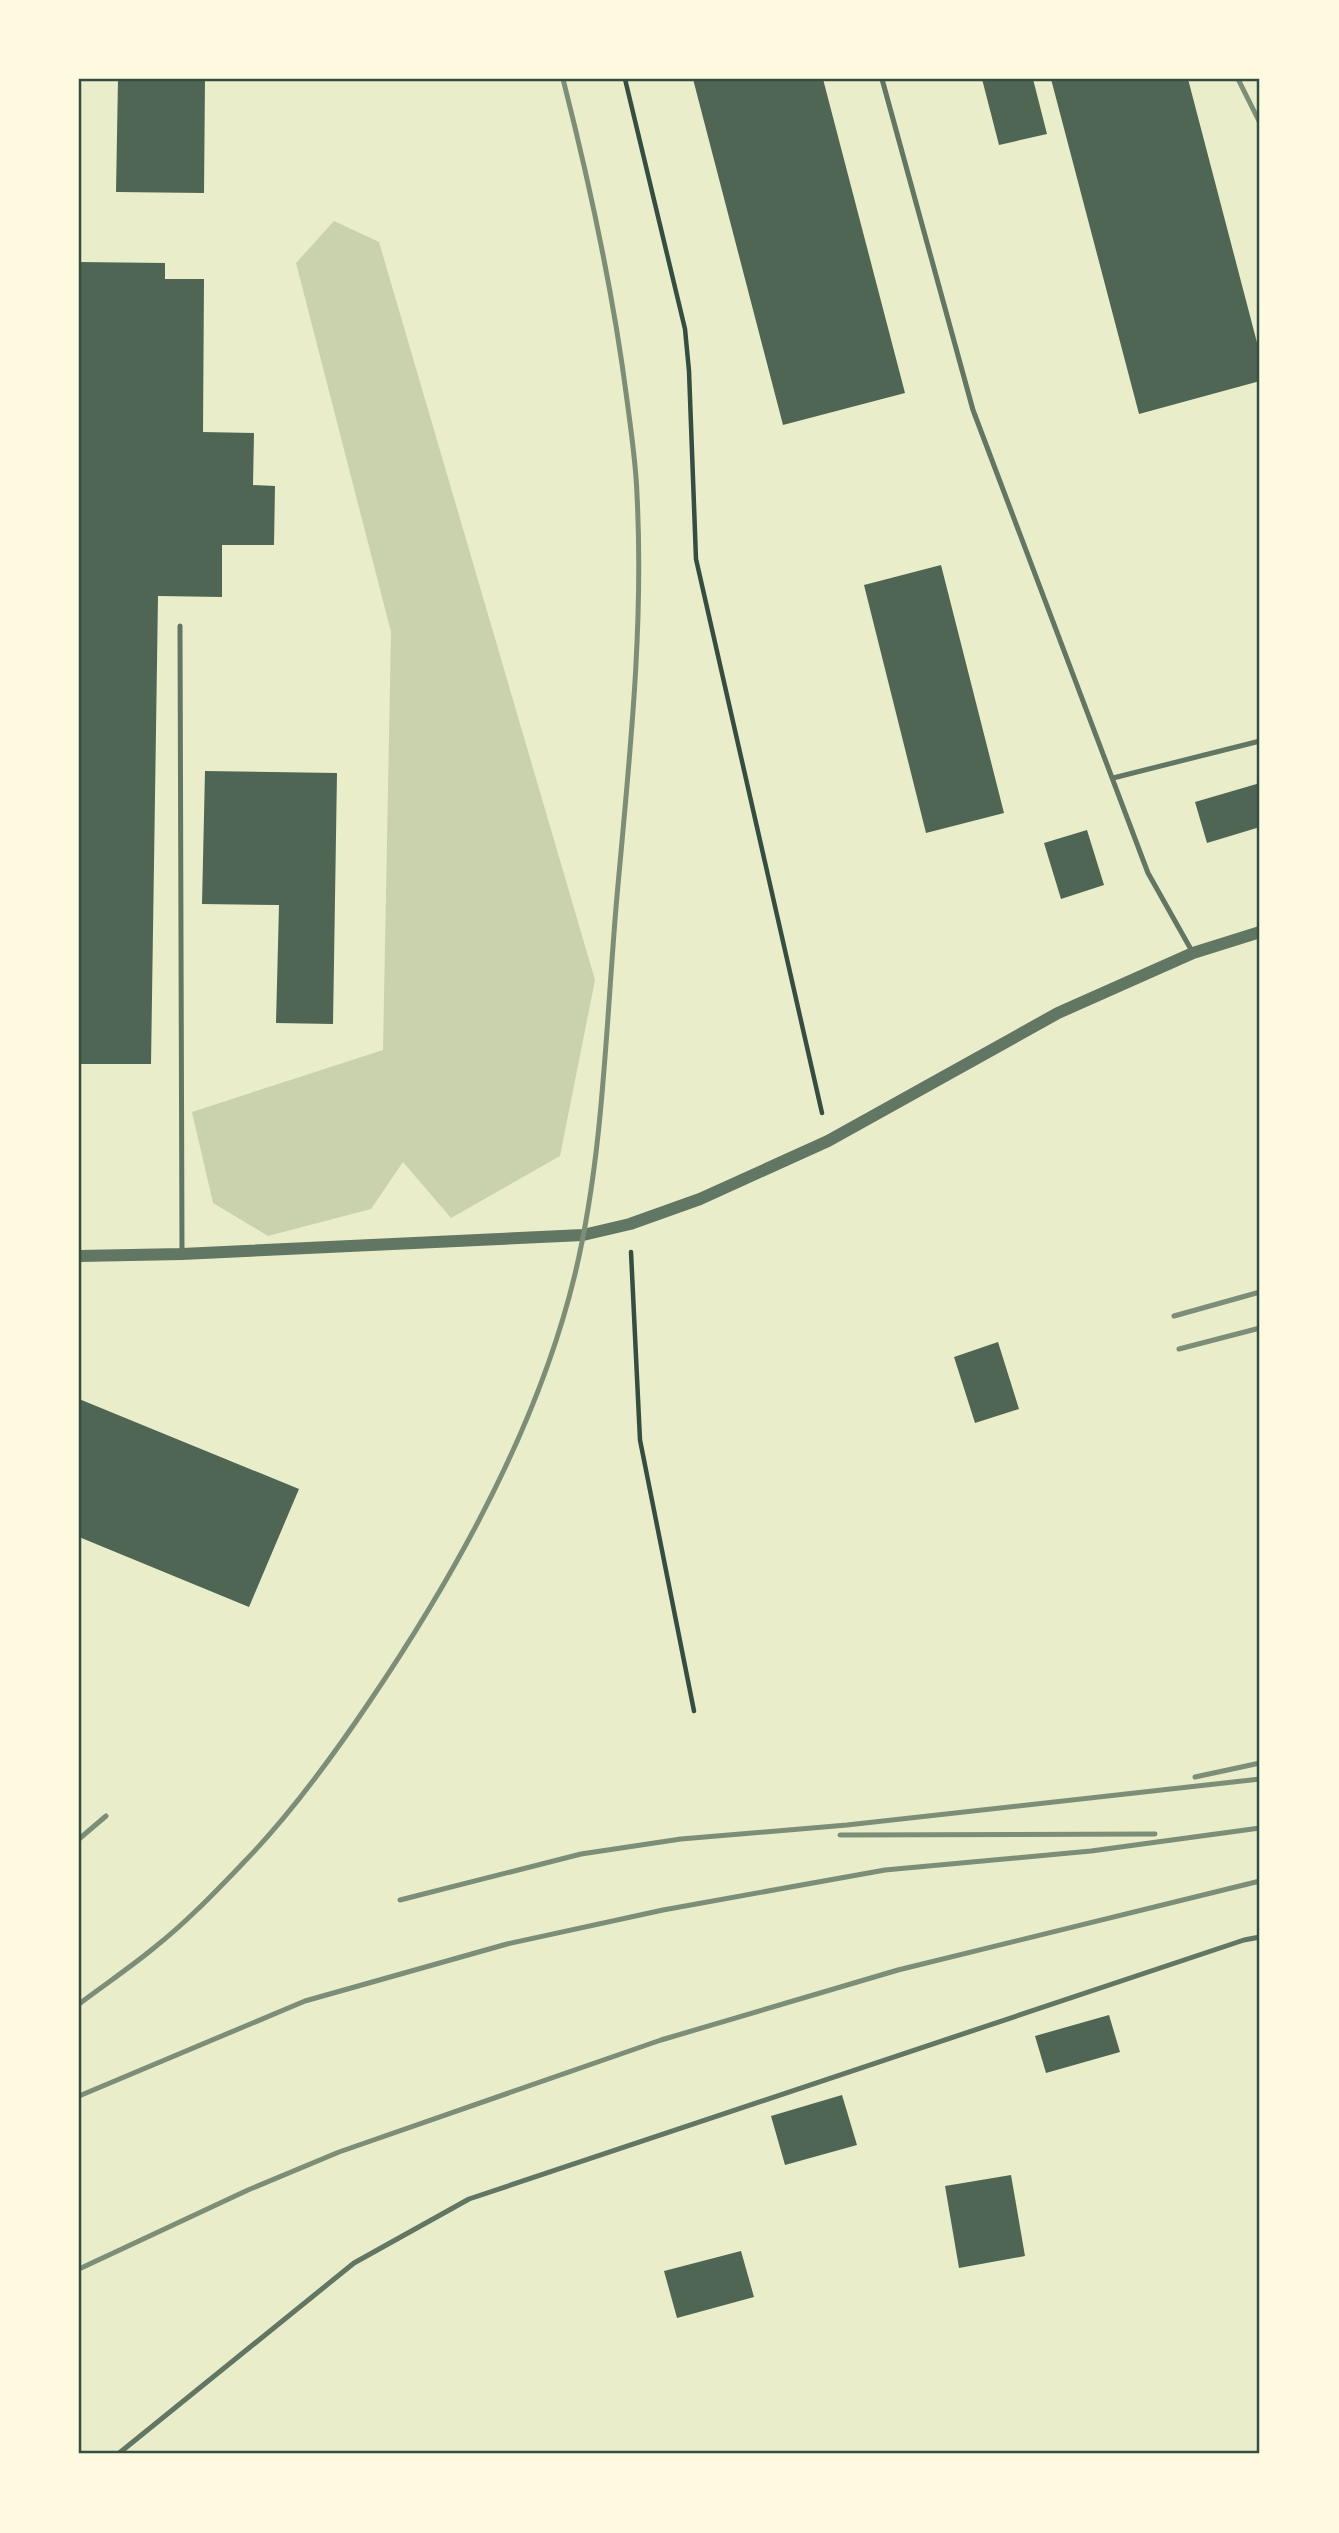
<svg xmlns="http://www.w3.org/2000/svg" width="1339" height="2533" viewBox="0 0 1339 2533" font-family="'Source Serif 4',serif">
<rect width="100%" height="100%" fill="#e9edc9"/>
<path fill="#cad2ad" d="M334,221L379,242L595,980L560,1156L451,1218L403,1162L371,1209L268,1236L213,1203L192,1112L383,1050L391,632L296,263Z"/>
<path fill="#4f6655" d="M118,79H205L204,193L116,192Z
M693,79H823L905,393L783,425Z
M982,79H1033L1047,134L999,145Z
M1051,79H1188L1260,354V381L1139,414Z
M79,262L165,263V279H204L203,432L254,433L253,485L275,486L274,545H222V597L158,596L151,1064H79Z
M941,565L1004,813L926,833L864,585Z
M205,771L337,773L333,1024L276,1023L279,905L202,904Z
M1260,783V827L1207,843L1195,802Z
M1087,830L1104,885L1061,899L1044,843Z
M998,1342L1019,1409L975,1423L954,1357Z
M79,1399L299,1489L249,1607L79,1537Z
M1109,2015L1120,2052L1046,2073L1035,2036Z
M842,2095L857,2145L785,2165L771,2116Z
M1011,2175L1025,2256L959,2268L945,2186Z
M741,2251L754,2297L677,2318L664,2271Z"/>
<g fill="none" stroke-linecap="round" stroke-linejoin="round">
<path stroke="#344e41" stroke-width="4.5" d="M625,79L685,329L689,371L696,559L822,1113
M631,1252L640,1440L694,1711"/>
<path stroke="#617663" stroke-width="5" d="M882,79L973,410L1148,873L1193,953
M180,626L182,1253
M1113,778L1260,741
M118,2454L354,2263L469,2199L1244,1940L1260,1937"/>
<path stroke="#617663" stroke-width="12" d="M79,1256L182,1254L583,1235L630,1224L700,1199L828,1141L1058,1013L1193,953L1260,932"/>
<path stroke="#7c8e77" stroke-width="5" d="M1238,79L1260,123
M1174,1316L1260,1292
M1179,1349L1260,1328
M1195,1777L1260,1763
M840,1835L1155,1834
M79,1839L106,1816
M400,1900L581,1854L681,1839L847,1825L1260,1779
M79,2004C104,1985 131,1967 155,1947C188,1921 218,1889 247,1859C293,1811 333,1756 370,1701C456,1574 539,1424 575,1274C604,1153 606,1020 617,896C629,762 644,629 637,495C636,463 631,431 627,400C613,291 590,185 563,79
M79,2096L305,2001L507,1944L663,1910L885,1870L1091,1851L1260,1828
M79,2269L248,2190L339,2152L661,2040L898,1970L1260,1881"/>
</g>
<rect width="1339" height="2533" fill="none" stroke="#fefae0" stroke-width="161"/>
<rect x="80" y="80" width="1178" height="2372" fill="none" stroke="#344e41" stroke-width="2.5"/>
</svg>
